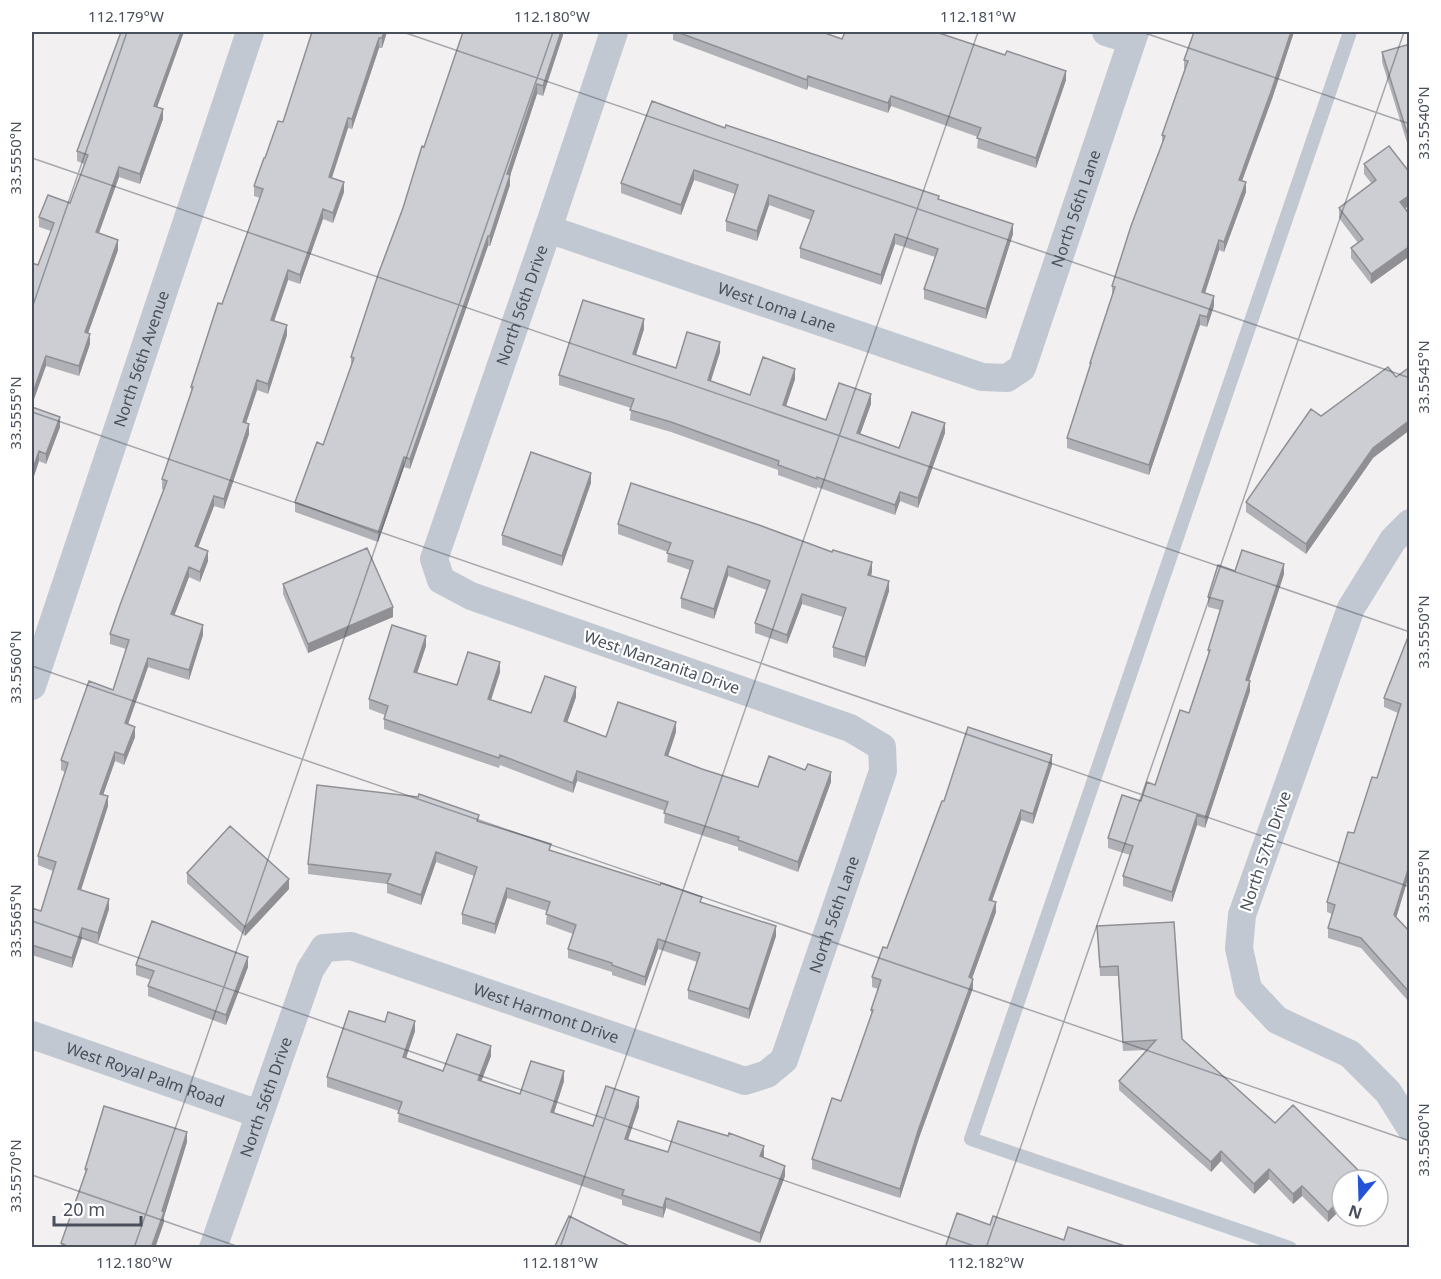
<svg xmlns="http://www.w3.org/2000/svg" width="1441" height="1279" viewBox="0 0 1441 1279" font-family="'Noto Sans',sans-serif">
<rect width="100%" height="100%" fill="#f2f0f0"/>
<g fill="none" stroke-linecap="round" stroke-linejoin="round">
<path stroke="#c2c8d1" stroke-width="14" d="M1290,1248L971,1139L1350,32"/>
<g stroke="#c2c8d1" stroke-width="28">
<path d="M1106,32L1132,40"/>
<path id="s1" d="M548,229L982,377L1007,378L1022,368L1135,32"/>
<path d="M1410,523L1393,540L1351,608L1242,915L1239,948L1248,989L1277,1020L1350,1054L1388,1092L1410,1127"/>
<path id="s2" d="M32,686L250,32"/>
<path id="s3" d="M32,1035L259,1114"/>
<path id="s4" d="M213,1248L310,970L324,948L351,946L745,1081L767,1074L784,1060L883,771L882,747L850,728L471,596L441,580L434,559L548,229L614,32"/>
</g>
</g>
<path fill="#b0b1b6" d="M387,32L382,48H379L352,129L348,128L332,178L344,192L333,223L323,219L300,284L288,280L274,321L287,335L268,394L257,390L246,423L249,434L224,509L214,506L198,547L208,561L200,582L189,577L174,616L203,635L189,680L148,667L128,724L135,737L124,765L115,761L103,795L108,806L81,890L109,909L98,943L82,938L72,968L32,955V908L41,911L53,871L38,865V856L65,772L61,770V760L113,690L126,649L110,644V634L164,490L162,489V479L191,393V387L222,304L260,198L254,196V186L265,158L283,122Z
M563,32V35L543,96L537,94L510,176V185L490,246H488L410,469L404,467L378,542L295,512V502L323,445L351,366V357L450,71Z
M673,32H822L842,39L1066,80L1036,168L977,148L978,137L891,106L888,113L808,86L807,90L673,40Z
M1194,32H1294L1272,99L1242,181L1246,192L1224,252L1219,250L1205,293L1214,306L1207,327L1200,325L1149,475L1067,448V438L1090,368V363L1112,296V286L1162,144V135L1185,70L1184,69V60Z
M1410,44L1408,146L1382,62V52Z
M158,107L163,119L140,184L119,177L99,233L118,250L88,333L90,344L79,376L46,366L38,265L51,231L39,227V217L70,203L84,164L77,161V151Z
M725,128L939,200L1013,234L986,319L924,299V289L935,257L895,244L881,285L800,258V248L811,220L769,205L757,241L726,231V221L735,194L694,180L681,215L621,193V183Z
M1364,164L1405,209L1371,284L1351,258V248L1358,243L1339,218V208L1372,184L1364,174Z
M644,329L636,355L676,368L720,352L711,381L750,395L795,379L786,406L826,420L871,404L860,434L899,448L945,433L918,508L900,501L895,515L817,487V489L778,475V470L671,432L630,420L631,408L559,385V375Z
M1396,377L1373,458L1306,554L1246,512V502L1321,416Z
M32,407L60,427L46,464L39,461L32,482Z
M591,483L562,566L502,545V535Z
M618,524L872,572L871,576L889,591L865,667L833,657V647L843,617L802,604L787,644L755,633V623L767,590L728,576L714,619L681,608V598L690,570L667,562L668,552L618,534Z
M1235,571L1284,574L1249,681L1250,691L1205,828L1197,825L1172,902L1123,886V876L1130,855L1108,848V838L1141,801L1155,785L1189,713L1208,658V650L1220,610L1208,607V597Z
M283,584L393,617L308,653L283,594Z
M1410,632V872L1396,917L1410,932V1003L1361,948L1328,938V928L1332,914L1327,912V902L1354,833L1377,778L1398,713L1384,707V698Z
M426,646L417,673L457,685L500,672L491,700L531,713L576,697L567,723L606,737L676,732L668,757L702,769L758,787L831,782L798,872L738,850V847L664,823L665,811L577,781L573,793L500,765L499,768L384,729V719L385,715L369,709V699Z
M1052,765L1033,824L1021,820L992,901L996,912L972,978L973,988L919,1138L900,1198L812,1169V1159L841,1101L871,1016V1010L878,989L872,987V977L887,948Z
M479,821L551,851L702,903L776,936L749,1019L688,999V990L697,962L658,949L645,986L612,975V972L568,958V949L573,934L546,924L547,911L507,898L495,934L462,924V914L474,876L436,862L421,905L387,893V884L308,874V864Z
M187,873L289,889L245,936L187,883Z
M1097,926L1182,1039L1275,1123L1364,1180H1342V1208L1328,1222L1302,1196L1293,1204L1269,1179L1254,1194L1221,1161L1211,1172L1119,1090V1081L1147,1050L1123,1051L1118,976H1100Z
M136,965L248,967L226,1025L148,996V986L151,980L136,975Z
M385,1022L415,1031L406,1058L443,1071L491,1056L481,1081L520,1094L564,1081L554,1113L593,1126L639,1107L628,1140L668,1152L764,1156V1158L785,1176L760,1243L666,1208L663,1218L622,1205V1200L398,1122L399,1111L327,1087V1077Z
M187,1142L164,1217V1222L155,1248H61V1243L85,1173V1169Z"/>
<path fill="#909094" d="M181,32H184L154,116V106Z
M384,32H387L382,48V38Z
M561,32H563V35L543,96V86Z
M1291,32H1294L1272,99L1239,189V180Z
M379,38V48L352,129V119Z
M1066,71V80L1036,168V158Z
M808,76V86L807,90V80Z
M537,84V94L510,176V185L490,246V236L507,174Z
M891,96V106L888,113V103Z
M163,109V119L140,184V174Z
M348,118V128L329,186V177Z
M1408,136H1410V146H1408Z
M119,167V177L96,241V232Z
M694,170V180L681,215V205Z
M344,182V192L333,223V213Z
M1246,182V192L1224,252V242Z
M769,195V205L757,241V231Z
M1410,195V205L1400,212V202Z
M323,209V219L300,284V275Z
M1013,224V234L986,319V309Z
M895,234V244L881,285V275Z
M488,236V246L410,469V459Z
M118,240V250L85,342V332Z
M1219,240V250L1202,302V292Z
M1410,246V256L1371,284V274Z
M288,270V280L271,330V320Z
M1214,296V306L1207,327V317Z
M1200,315V325L1149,475V465Z
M644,319V329L633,364V354Z
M287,325V335L268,394V384Z
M90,334V344L79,376V366Z
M720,342V352L708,389V380Z
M46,356V366L32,405V395Z
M795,369V379L783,415V405Z
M257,380V390L243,432V422Z
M871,394V404L857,443V433Z
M60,417V427L46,464V454Z
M1410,420V430L1373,458L1306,554V544L1373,448Z
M945,423V433L918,508V498Z
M249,424V434L224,509V499Z
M39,451V461L32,482V472Z
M404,457V467L378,542V533Z
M591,473V483L562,566V556Z
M900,492V501L895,515V505Z
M214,496V506L195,556V546Z
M208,551V561L200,582V572Z
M872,562V572L868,585V575Z
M1284,564V574L1246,690V680Z
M728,566V576L714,619V609Z
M189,567V577L171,624V614Z
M889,581V591L865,667V657Z
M802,594V604L787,644V635Z
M393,607V617L308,653V644Z
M203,625V635L189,680V670Z
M426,636V646L414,682V672Z
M148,658V667L125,733V723Z
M500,662V672L488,709V699Z
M1250,681V691L1205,828V818Z
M576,687V697L564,731V721Z
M676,722V732L665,765V755Z
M135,727V737L124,765V755Z
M115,752V761L100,804V794Z
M1052,755V765L1033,824V814Z
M577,771V781L573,793V783Z
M831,772V782L798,872V862Z
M108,796V806L78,899V889Z
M1021,810V820L989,909V900Z
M1197,815V825L1172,902V892Z
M436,852V862L421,905V895Z
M1410,863V872L1394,925V915Z
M289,879V889L245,936V927Z
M507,888V898L495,934V924Z
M109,899V909L98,943V933Z
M996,902V912L969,987V977Z
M776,926V936L749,1019V1009Z
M82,928V938L72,968V958Z
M658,939V949L645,986V977Z
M248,957V967L226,1025V1015Z
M973,979V988L919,1138L900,1198V1189L919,1128Z
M415,1021V1031L403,1067V1057Z
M491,1046V1056L478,1090V1080Z
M564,1071V1081L551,1122V1112Z
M639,1097V1107L625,1148V1139Z
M187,1132V1142L164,1217V1222L155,1248H151Z
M764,1146V1156L760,1166V1156Z
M1221,1151V1161L1211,1172V1162Z
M785,1166V1176L760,1243V1233Z
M1269,1169V1179L1254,1194V1184Z
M1302,1186V1196L1293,1204V1194Z
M666,1198V1208L663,1218V1208Z
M1342,1198V1208L1328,1222V1212Z"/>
<path fill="#cdced4" stroke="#909094" stroke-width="1.5" d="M121,32H181L154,106L163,109L140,174L119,167L96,232L118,240L85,332L90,334L79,366L46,356L32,395V263L38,265L54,223L39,217L48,195L70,203L88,155L77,151Z
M312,32H384L382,38H379L352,119L348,118L329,177L344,182L333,213L323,209L300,275L288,270L271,320L287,325L268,384L257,380L243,422L249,424L224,499L214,496L195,546L208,551L200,572L189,567L171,614L203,625L189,670L148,658L125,723L135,727L124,755L115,752L100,794L108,796L78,889L109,899L98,933L82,928L72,958L32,945V908L41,911L56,862L38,856L68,763L61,760L89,681L113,690L129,640L110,634L120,605L167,481L162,479L193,387H191L218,303L222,304L263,189L254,186L264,158H265L278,121L283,122Z
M463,32H561L543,86L537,84L507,174L510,175L490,236H488L410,459L404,457L378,533L295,502L317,442L323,445L354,358L351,357L379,272L403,208L422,146L424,147Z
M677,32H822L842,39L845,32H936L1005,55L1007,51L1066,71L1036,158L977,138L981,128L891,96L888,103L808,76L807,80Z
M1194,32H1291L1272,89L1239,180L1246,182L1224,242L1219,240L1202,292L1214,296L1207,317L1200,315L1149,465L1067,438L1091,363H1090L1115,287L1112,286L1131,226L1165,136L1162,135L1188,61L1184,60Z
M1410,44V136H1408L1382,52Z
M652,101L725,128L726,125L939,196L938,199L1013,224L986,309L924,289L938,249L895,234L881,275L800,248L814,211L769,195L757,231L726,221L738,185L694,170L681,205L621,183Z
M1389,146L1410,173V195L1400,202L1410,215V246L1371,274L1351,248L1363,239L1339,208L1376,180L1364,164Z
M583,300L644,319L633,354L676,368L687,332L720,342L708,380L750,395L763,357L795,369L783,405L826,420L839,383L871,394L857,433L899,448L912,412L945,423L918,498L900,492L895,505L817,477V479L778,465L779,461L671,422L630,410L634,399L559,375Z
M1388,367L1396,377L1410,367V420L1373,448L1306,544L1246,502L1311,409L1321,416Z
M32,407L60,417L46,454L39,451L32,472Z
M531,452L591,473L562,556L502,535Z
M631,483L759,525L832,552L833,550L872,562L868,575L889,581L865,657L833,647L846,608L802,594L787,635L755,623L770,581L728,566L714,609L681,598L693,561L667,553L671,543L618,524Z
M367,548L393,607L308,644L283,584Z
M1242,550L1284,564L1246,680L1250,681L1205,818L1197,815L1172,892L1123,876L1133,846L1108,838L1122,795L1141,801L1147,782L1155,785L1180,710L1189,713L1210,650H1208L1223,601L1208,597L1218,565L1235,571Z
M392,625L426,636L414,672L457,685L468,652L500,662L488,699L531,713L545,676L576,687L564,721L606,737L618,702L676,722L665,755L702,769L758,787L769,756L805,770L808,764L831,772L798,862L738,840L739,837L664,813L668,802L577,771L573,783L500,755L499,758L384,719L388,706L369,699Z
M1410,632V863L1394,915L1410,932V993L1361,938L1328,928L1335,905L1327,902L1348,832L1354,833L1372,777L1377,778L1401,704L1384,698Z
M968,727L1052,755L1033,814L1021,810L989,900L996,902L969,977L973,979L919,1128L900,1189L812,1159L832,1098L841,1101L873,1010H871L881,980L872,977L883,947L887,948L942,801H944Z
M317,785L418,797L419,794L479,815L477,821L551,844L549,850L660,885L661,883L702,897L700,902L776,926L749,1009L688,990L700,953L658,939L645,977L612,965V963L568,949L576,925L546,914L550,902L507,888L495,924L462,914L477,867L436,852L421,895L387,883L391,874L308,864Z
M230,826L289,879L245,927L187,873Z
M152,921L248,957L226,1015L148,986L154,971L136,965Z
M1174,922L1182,1039L1275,1123L1293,1105L1364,1176L1360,1180H1342V1198L1328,1212L1302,1186L1293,1194L1269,1169L1254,1184L1221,1151L1211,1162L1119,1081L1156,1040L1123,1042L1118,966L1100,967L1097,926Z
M349,1011L385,1022L388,1012L415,1021L403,1057L443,1071L457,1034L491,1046L478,1080L520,1094L531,1061L564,1071L551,1112L593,1126L606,1086L639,1097L625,1139L668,1152L678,1121L728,1136L729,1133L764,1146L760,1156L785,1166L760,1233L666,1198L663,1208L622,1195L624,1190L398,1113L402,1102L327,1077Z
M104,1106L187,1132L162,1211L164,1212L151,1248H64L65,1245L61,1243L87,1169H85Z
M957,1213L990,1225L993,1216L1064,1240L1068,1227L1131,1248H945Z
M569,1216L633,1248H554Z"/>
<path fill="none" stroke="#49505c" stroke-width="1.5" stroke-opacity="0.45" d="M403,32L1410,378M1142,32L1410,124M32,158L1410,632M32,308L127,32M32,412L1410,887M32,666L1410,1141M32,921L980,1248M32,1175L242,1248M134,1248L553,32M560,1248L978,32M986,1248L1404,32"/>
<g text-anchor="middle" stroke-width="4.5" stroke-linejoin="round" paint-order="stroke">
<g font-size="16" fill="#49505c" stroke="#fff">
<text dy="6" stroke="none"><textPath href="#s1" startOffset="670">North 56th Lane</textPath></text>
<text dy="6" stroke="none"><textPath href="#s4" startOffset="1902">North 56th Drive</textPath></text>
<text dy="6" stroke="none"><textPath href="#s1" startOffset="242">West Loma Lane</textPath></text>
<text dy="6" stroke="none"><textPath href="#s2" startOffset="345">North 56th Avenue</textPath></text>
<text transform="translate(662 662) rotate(19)" y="6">West Manzanita Drive</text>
<text transform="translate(1265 851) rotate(-71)" y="6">North 57th Drive</text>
<text dy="6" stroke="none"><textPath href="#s4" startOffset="963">North 56th Lane</textPath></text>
<text dy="6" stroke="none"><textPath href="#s4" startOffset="554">West Harmont Drive</textPath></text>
<text dy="6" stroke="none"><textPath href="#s3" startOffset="120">West Royal Palm Road</textPath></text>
<text dy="6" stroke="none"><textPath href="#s4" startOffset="160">North 56th Drive</textPath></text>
</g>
</g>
<rect width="1441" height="1279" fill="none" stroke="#ffffff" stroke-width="66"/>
<g transform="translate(1360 1198) rotate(199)"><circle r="28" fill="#ffffff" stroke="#b6b9be" stroke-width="1.5"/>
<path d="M0-4.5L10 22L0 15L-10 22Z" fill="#2552d7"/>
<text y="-9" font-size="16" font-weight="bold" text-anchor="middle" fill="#49505c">N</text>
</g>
<path d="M54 1216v9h87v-9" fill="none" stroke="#49505c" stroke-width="3"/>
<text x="63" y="1216" font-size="18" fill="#49505c" stroke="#ffffff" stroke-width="4.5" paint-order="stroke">20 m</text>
<rect x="33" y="33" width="1375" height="1213" fill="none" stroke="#49505c" stroke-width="2"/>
<g font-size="15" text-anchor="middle" fill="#49505c">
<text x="126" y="22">112.179°W</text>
<text x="552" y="22">112.180°W</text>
<text x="978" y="22">112.181°W</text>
<text transform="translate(1424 123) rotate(-90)" y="5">33.5540°N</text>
<text transform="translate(16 158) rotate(-90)" y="5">33.5550°N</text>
<text transform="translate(1424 377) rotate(-90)" y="5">33.5545°N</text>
<text transform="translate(16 413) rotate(-90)" y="5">33.5555°N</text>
<text transform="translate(1424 632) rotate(-90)" y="5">33.5550°N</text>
<text transform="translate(16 667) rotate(-90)" y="5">33.5560°N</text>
<text transform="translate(1424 886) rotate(-90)" y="5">33.5555°N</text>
<text transform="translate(16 921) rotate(-90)" y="5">33.5565°N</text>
<text transform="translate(1424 1140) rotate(-90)" y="5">33.5560°N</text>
<text transform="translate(16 1176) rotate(-90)" y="5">33.5570°N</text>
<text x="134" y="1268">112.180°W</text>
<text x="560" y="1268">112.181°W</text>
<text x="986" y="1268">112.182°W</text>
</g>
</svg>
